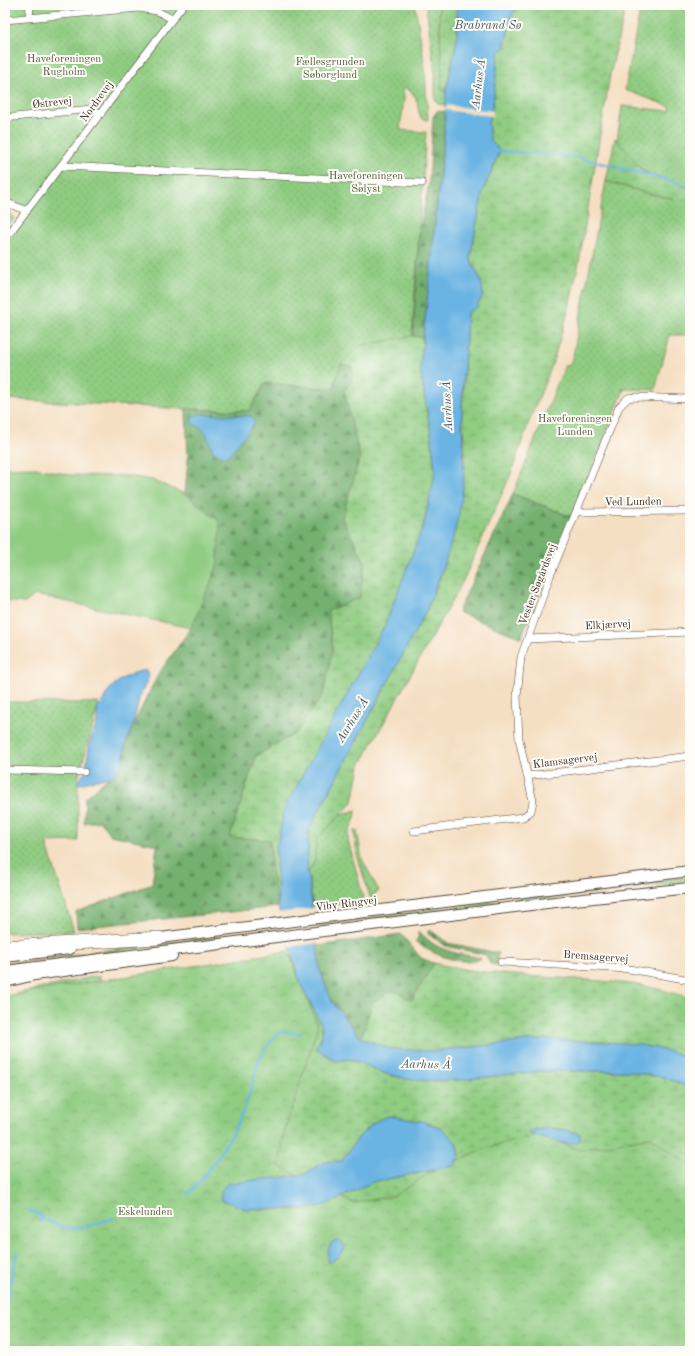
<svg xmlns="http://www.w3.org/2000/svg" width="695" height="1356" viewBox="0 0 695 1356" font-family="'Old Standard TT',serif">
<defs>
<pattern id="grass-dots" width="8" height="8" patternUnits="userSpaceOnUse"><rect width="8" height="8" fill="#90cc82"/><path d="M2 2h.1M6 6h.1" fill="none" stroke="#7daf70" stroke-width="1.8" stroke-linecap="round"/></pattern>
<pattern id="forest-firs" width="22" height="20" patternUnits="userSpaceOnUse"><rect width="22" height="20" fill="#74b070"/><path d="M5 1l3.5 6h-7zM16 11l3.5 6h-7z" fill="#608f5b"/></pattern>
<pattern id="wetland-marsh" width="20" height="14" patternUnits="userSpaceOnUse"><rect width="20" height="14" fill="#90cc82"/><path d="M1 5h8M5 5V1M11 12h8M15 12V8" fill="none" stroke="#7daf70"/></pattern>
<pattern id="park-crowns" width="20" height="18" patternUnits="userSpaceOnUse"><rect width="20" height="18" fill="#90cc82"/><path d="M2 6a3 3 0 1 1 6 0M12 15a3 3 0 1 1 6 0" fill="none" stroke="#7daf70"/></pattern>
</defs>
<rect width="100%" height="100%" fill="#fdfcf7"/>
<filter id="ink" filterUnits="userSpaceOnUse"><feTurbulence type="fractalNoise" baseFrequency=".025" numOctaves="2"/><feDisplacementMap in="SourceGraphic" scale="8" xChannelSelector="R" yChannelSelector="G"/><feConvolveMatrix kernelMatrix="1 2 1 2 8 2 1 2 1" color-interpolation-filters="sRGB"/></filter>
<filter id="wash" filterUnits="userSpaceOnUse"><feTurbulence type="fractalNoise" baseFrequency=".012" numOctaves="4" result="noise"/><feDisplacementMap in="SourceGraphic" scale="16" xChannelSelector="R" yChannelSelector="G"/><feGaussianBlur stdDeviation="0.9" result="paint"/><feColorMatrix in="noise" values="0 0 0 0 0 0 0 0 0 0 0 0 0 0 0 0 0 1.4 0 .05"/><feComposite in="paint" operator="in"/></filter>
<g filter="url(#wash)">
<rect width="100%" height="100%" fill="#f5dfc3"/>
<path fill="url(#grass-dots)" stroke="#667b50" d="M5,5H415L425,67L428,120L422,119C414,105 422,95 403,87L404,99L400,130L426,132L412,336L359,346L341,364L333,389L265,383L249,411L186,409L5,399V246L32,209L5,198Z
M426,5H439L442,77L441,90L446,91V105L438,104L435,99V74Z
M641,5H690V188L643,171L617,141L622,106L669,111L671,107L625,90Z
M606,181L650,194L690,201V335H670L655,390L621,389L624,390L572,517L513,494L565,365L569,366L573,356Z
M5,206L8,207L14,220L5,232Z
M5,702L99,703L78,779V841L46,842L74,931L5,933Z
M356,810C357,822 347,828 348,840L364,901L313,906L308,873L315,860L316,840L339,816Z
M354,831H357L362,859L379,891L374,894L373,900H371L357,855Z
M690,876V879L661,885L308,928V925Z
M290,927L291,930L5,965V963Z
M92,977H100L101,982L5,1006V996Z"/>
<path fill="url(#forest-firs)" stroke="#586d47" d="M437,111L446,112L423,338L413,336L419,235L429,183L433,117Z
M341,364L352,367V381L344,390L360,458L342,518L365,562L360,598L328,611L333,649L323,695L296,733L256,756L230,837L270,840L272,875L278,907L77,928L76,912L152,884L157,845L110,835L100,821L84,823L85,798L122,766L125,746L133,725L159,673L191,628L220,522L185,494L188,459L186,409L249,411L265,383L333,389Z
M513,494L572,517L521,638L458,612Z
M428,930H430L448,943L498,953L496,965L490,964L486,955L446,946L428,934Z
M418,931C423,934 428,941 435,945C449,953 466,955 481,958C465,968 428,953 415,941L418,939Z
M401,934L421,958L434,963L412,1000L373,1003L361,1038L332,1002L320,971L317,946Z"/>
<path fill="url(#wetland-marsh)" stroke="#667b50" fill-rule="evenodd" d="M439,5H457V39L446,91L441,90L442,77Z
M520,5H626L610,75L579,262L568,312L551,368L530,419L510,476L462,583L360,765L353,802L316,840L315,860L308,873L307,865L309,829L426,611L442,573L465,456L462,413L467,313L477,307L481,281L470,258L483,191L500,151L490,140L488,123L493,103L499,51L504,48L512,14Z
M615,138L643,171L690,188V201L650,194L606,181Z
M412,336L423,338L420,369L432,440L435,473L424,524L385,625L276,850L278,907L272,875L270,840L230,837L256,756L296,733L323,695L333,649L328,611L360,598L365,562L342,518L360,458L344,390L352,381V367L341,364L359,346Z
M291,955L301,985L322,1026V1036L317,1048L336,1061L348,1059L359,1062L383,1073L407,1079L433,1081L460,1080L541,1071H626L666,1078L690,1088V1177L671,1163L625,1152L552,1155L529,1142L505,1144L463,1222L429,1252L345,1243L318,1226L243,1217L205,1192L259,1157L280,1092L231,1055L230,1035L253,997L244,985ZM389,1116L425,1122L442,1128L457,1143L460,1155L454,1166L372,1182L326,1205L305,1209H246L221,1200V1191L228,1183L303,1175L325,1162L342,1161C354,1144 367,1121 389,1116ZM550,1128L565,1130L580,1134L579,1141C564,1147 546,1139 531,1135L529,1131Z
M434,963C495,978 559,976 622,983C645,985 668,991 690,998V1058L669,1051L547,1039L433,1051L391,1049L361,1038L372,1003L393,990L412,1000Z"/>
<path fill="url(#park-crowns)" stroke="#667b50" d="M288,951L318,1026L284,1133L279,1166L353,1203L394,1196L429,1173L486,1148L540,1135L579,1150L651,1137L690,1166V1351H5V999L35,991Z"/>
<path fill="#90cc82" stroke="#667b50" d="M31,467L70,475L128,476L152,480L185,494L220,522L217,567L191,628L35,595L25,603L5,601V468Z"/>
<path fill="#6bb4e3" stroke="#536f80" d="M457,5H520L512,14L504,49L499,51L493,103L488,123L490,140L500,151L483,191L470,258L481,281L483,294L477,307L467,313C466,346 462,380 462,413C462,441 466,467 462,495C457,535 441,573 426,611L309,829L307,865L320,971L332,1002L361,1038L390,1049L433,1051L547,1039L637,1044L669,1051L690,1058V1088L666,1078L626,1071H541L460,1080L433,1081L407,1079L383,1073L359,1062L348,1059L336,1061L316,1048L322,1036V1026L301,985L278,907L276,850L284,809L385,625L424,524L435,473L432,440L420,369L444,137L446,91L457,39Z
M199,414L251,416L254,419V423C252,428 230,454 226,457L213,452L206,433L199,426H195L191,420L192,417Z
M146,670L149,676L139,699L133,725L125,746L122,766L110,777L79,784L78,782L85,772L90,742L97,723V707C105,703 104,695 110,689C119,679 133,672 146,670Z
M389,1116L425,1122L442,1128L457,1143L460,1155L454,1166L373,1182L326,1205L305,1209H246L221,1200V1191L228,1183L303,1175L325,1162L342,1161C354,1144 367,1121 389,1116Z
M550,1128L565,1130L580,1134V1141C564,1147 547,1139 531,1134L529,1131Z
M335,1240L341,1241L345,1247L339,1256L329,1263L327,1260C328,1253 328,1244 335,1240Z"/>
<path fill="#f5dfc3" d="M446,105L493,111L492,116L445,110Z
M314,908L319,943L287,947L278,913Z"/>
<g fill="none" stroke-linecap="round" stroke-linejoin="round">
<path stroke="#6bb4e3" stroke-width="2.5" d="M496,151L577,157L690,186
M188,1194C210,1173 235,1133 246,1104C257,1074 254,1058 278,1033L289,1032L301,1034
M30,1211L39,1214L43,1219
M39,1221L43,1219C77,1234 79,1229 113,1218
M5,1307L17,1251"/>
</g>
</g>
<g filter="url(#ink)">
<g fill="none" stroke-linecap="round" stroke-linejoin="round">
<g stroke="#574537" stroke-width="8">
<path id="minor" d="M29,17L30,5
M5,20L139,8L157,11L172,19
M5,118L91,109L101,114
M62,166L422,183
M5,202L27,211
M5,239L183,5
M577,512L690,511
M528,639L690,632
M5,770L84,772
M527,776L690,756
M414,831L523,817L531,811L533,801L519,739L517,696L521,657L550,576L619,407L628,398L634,397L690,399
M501,962L629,969L690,980"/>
</g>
<g stroke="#574537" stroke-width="12">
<path id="secondary" d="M152,939L690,871
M5,957L70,949
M5,971L555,902L690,888
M5,982L35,975L172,956"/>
</g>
<g stroke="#574537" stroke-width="14">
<path id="motorway" d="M5,947L159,938"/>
</g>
<use href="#minor" stroke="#fff" stroke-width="7"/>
<use href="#secondary" stroke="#fff" stroke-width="10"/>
<use href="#motorway" stroke="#fff" stroke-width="13"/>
</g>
</g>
<g text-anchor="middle" stroke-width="4" stroke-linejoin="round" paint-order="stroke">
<g font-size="11" fill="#545b3c" stroke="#fdfcf7">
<text x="64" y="62">Haveforeningen<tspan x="64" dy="13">Rugholm</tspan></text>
<text x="330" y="65">Fællesgrunden<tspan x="330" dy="13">Søborglund</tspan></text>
<text x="366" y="179">Haveforeningen<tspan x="366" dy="13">Sølyst</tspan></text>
<text x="575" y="422">Haveforeningen<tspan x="575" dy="13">Lunden</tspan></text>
<text x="145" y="1215">Eskelunden</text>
</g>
<g font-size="11" fill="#3b2a1e" stroke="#fdfcf7">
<text transform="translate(96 101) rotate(-54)" y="4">Nordrevej</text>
<text transform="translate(52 102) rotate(-6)" y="4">Østrevej</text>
<text transform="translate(633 501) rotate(-1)" y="4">Ved Lunden</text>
<text transform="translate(537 584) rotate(-69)" y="4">Vester Søgårdsvej</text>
<text transform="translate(608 624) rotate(-3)" y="4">Elkjærvej</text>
<text transform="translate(565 760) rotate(-7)" y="4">Klamsagervej</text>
<text transform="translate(346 903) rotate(-7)" y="4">Viby Ringvej</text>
<text transform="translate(596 956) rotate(4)" y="4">Bremsagervej</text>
</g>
<g font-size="12" font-style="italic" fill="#4c5a63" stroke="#fdfcf7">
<text x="488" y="29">Brabrand Sø</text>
<text transform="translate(478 84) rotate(-83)" y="4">Aarhus Å</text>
<text transform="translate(447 406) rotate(-93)" y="4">Aarhus Å</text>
<text transform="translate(352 720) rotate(-58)" y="4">Aarhus Å</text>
<text transform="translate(426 1064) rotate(1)" y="4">Aarhus Å</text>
</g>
</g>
<rect width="695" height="1356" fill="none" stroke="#fdfcf7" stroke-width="20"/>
</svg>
